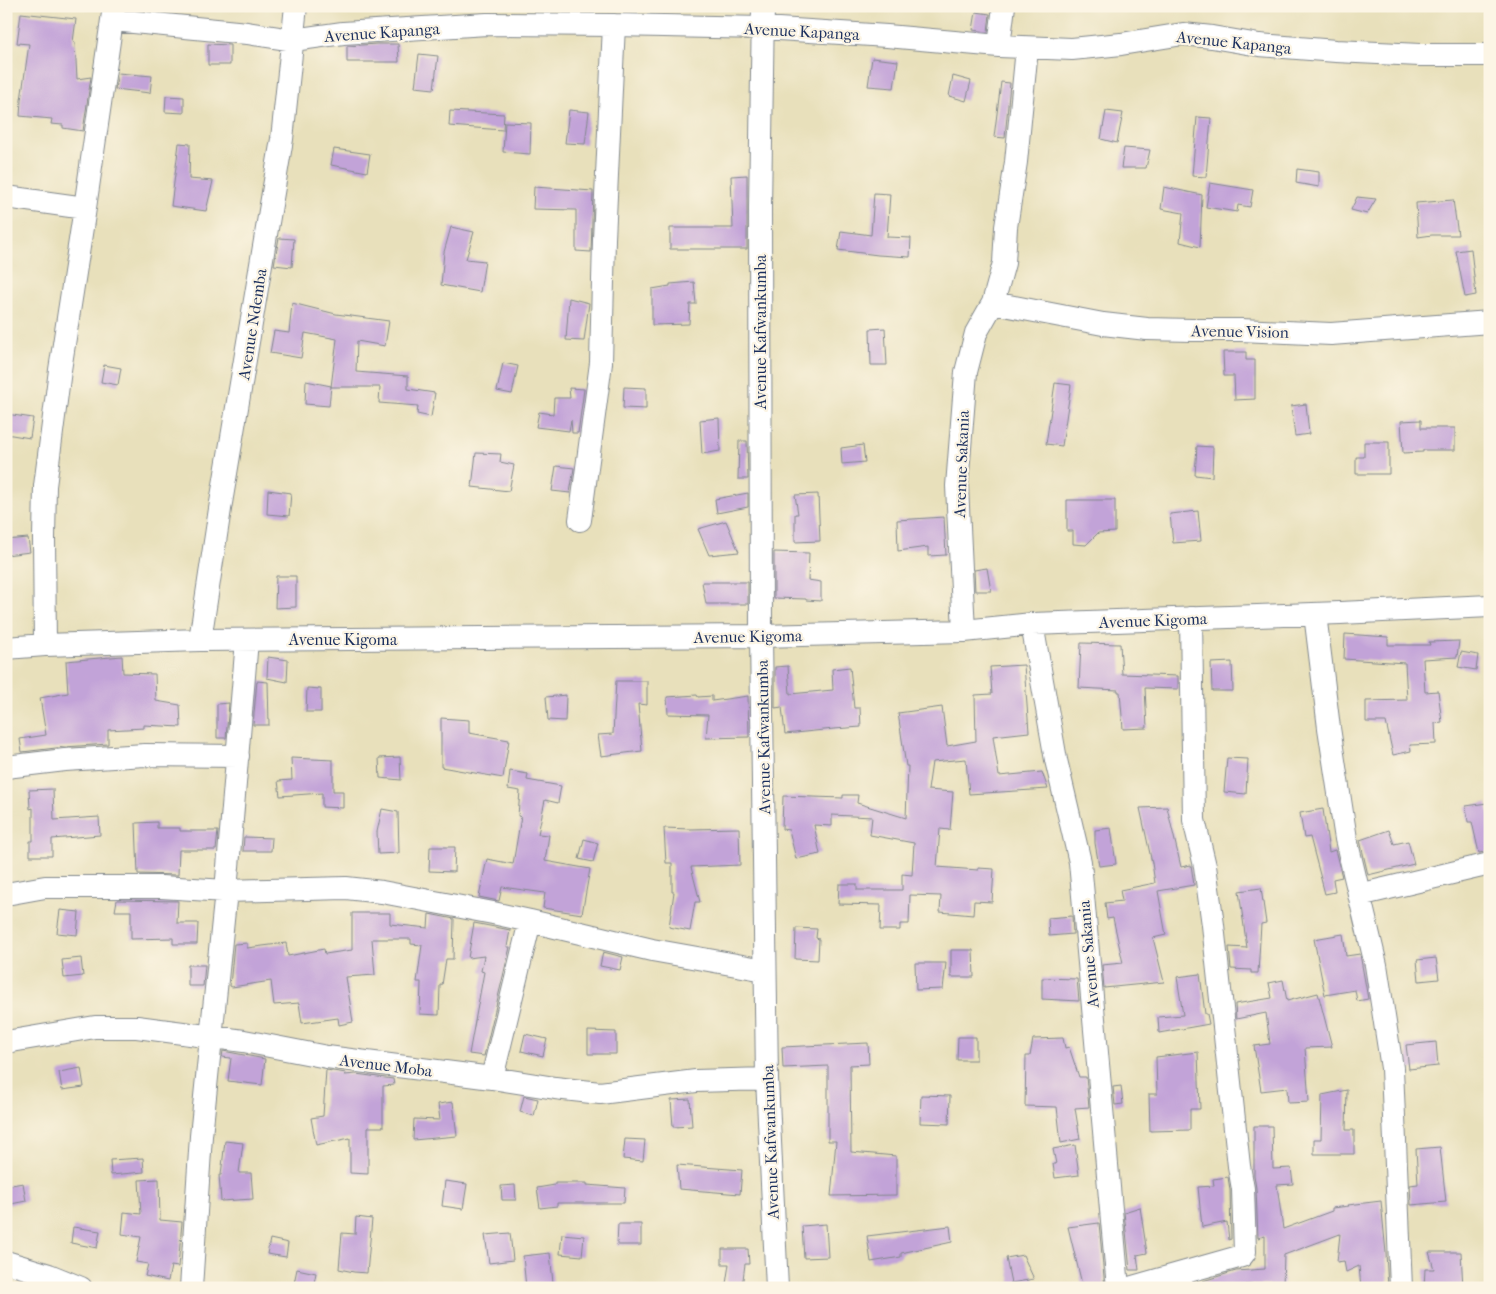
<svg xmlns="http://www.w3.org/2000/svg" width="1496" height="1294" viewBox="0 0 1496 1294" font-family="'IM FELL French Canon',serif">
<rect width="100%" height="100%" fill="#fcf5e5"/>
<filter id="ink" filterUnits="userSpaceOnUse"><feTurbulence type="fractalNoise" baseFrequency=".02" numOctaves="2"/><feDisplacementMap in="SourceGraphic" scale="10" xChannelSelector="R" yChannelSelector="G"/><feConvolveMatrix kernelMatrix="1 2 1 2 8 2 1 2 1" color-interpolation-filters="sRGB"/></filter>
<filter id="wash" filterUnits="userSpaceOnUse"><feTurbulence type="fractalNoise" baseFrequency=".0096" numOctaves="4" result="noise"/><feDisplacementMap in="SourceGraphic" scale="20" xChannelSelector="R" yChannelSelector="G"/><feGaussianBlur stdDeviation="1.12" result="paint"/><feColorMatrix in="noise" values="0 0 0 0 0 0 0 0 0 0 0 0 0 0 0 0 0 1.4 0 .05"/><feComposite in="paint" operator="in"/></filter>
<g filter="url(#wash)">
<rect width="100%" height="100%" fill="#e8e0bb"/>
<g id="blocks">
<path fill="#c2a3d8" d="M976,12L990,14L988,32L973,30Z
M21,13L76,19L73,42L75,43L77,79L91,77L83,131L63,128V125L51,124L52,119L20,116L21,100L29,44L17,43Z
M208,44L230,45V65H208Z
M377,44H398L399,62H347V46Z
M419,54L438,56L434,89L415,87Z
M872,58L898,61L894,88L868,86Z
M118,73L152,76L150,93L115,89Z
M953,76L971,81L966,101L949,96Z
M1001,82L1010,83L1005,138L994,137Z
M166,96L184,97V113L165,112Z
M569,110L589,112L585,144L565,143Z
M450,111L504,114L503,130L449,126Z
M1106,111L1123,113L1117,143L1101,139Z
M1197,117L1211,118L1206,177L1192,176Z
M505,122L531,123L530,154L503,152Z
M179,143L190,144L189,179L213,181L206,211L171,206Z
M1124,148L1150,150L1146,168H1121Z
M334,149L370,154L367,172L331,165Z
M1297,169L1319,172V187L1296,183Z
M747,175V249H670V228H733L731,176Z
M1210,183L1253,190L1250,207L1238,205L1237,212L1206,207Z
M534,187L593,191L591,252L576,251V210L533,209Z
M1164,187L1202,195L1200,247L1180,242L1183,213L1161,209Z
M874,193L890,194L887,237L911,238L910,257L878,255L838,250L841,231L871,235Z
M1357,197L1376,199L1367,214L1351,210Z
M1453,200L1458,235H1432L1418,237L1416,203Z
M451,227L474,232L466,259L485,261L480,292L441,285L444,252Z
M279,238L294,239L292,267L274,265Z
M1471,249L1476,295L1465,297L1456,251Z
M694,282L696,304H690L689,324L652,325V289L670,286V284Z
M569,298L589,303L584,341L566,340Z
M292,303L336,314L389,321L385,346L357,341L356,372L408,376V389L435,393L431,417L417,414L418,406L379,403L380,387H331L337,339L305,333L301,358L270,353L274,331L289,333Z
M885,328L887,365H871L870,329Z
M1223,352H1246V360H1255V399L1235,400L1234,376H1224Z
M503,363L518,366L512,394L497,391Z
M104,365L121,368L118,385L101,382Z
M306,381L331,386L329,406L305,404Z
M1055,383L1071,385L1062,446L1046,444Z
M624,387L646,388V409L623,408Z
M569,388L584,389L578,433H572L571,420L569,431L536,427L539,412L553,414L554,398H570Z
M1306,404L1309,434L1295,436L1291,406Z
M6,414L33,418L30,438L6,434Z
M719,418L720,451L702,454L700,420Z
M1421,420V428H1455V450H1423V452L1403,453L1401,421Z
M739,441H747L748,479H738Z
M1364,442H1389V474H1356V457H1364Z
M863,445L865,462L842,464L841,448Z
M1197,446L1213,447L1212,477L1195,475Z
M476,453L501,454L500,462L514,465L509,491L472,487Z
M556,466L574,468L570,493L552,491Z
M268,490L291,493L289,516L267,514Z
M748,493V507L717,513L715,499Z
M818,494L820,541L795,542V514H798L795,495Z
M1067,500H1115V532L1098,533L1086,545L1073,544V531H1067Z
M1198,511L1201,541L1173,543L1170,514Z
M944,517L946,555L928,556V547L898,551L897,520Z
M726,521L739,552L709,555L698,529Z
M28,538L30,552L6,555V540Z
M774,552L809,553L808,580L821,582V601L806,600V599L774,598Z
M987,568L991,591H975L974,570Z
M276,576H296V607L275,608Z
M702,582H748V604H706Z
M1345,634L1388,637V645H1430L1429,642L1459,641L1457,657L1423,659L1425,692L1438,691L1442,722L1435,723L1436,744L1410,745L1411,751L1393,755L1386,722H1366V701L1407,700L1405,663L1344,659Z
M1081,643L1120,644L1122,674L1178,676V689L1145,688L1147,728L1123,729L1120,692H1118V690L1079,688Z
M1461,652L1478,655L1476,670L1458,667Z
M122,656L123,673L155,674L156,701L180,705L181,727L144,725V728L108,730V744L64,747L22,752L20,739L46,735L40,698L68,693L66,661Z
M268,657L288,660L287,682L267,678Z
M1232,662L1233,691H1212L1211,663Z
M1024,665L1029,732L993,736L999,776L1042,772L1048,789L969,794L966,759L932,762L928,790L953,792L950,830L940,829L937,867L978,870V868L994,869L992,902L974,901L973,915L940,912L941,896L910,895L909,924H900V930H880L881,905L838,904L839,884H857V890H902V874L912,875L914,843L870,835L872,817L832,815V826L814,825L820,854L796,859L789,830L782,829L783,796L843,798V795H858L857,803L906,818L908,766H906L898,713L942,707L947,746L976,741L975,695L992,694L990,667Z
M788,666L790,694L833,690L832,669L850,667L854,708H860L861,727L834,729L785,734L782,707L775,708V667Z
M257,681L268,682L269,725H253Z
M616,681H647V705L638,704L642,751L601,756L598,735L613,734Z
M307,688L321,689V712H306Z
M566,695L565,721L548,720L546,697Z
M697,695L698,697L712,696V701L748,696L749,737L706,738L708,715L668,714L667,697Z
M229,703L226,738H217V704Z
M441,718L469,720V733L509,740L503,778L441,767Z
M400,757L401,780L380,778L379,758Z
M291,758L333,760V791H343V808L322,807V793L280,796L278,781L292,780Z
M1227,758L1248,759L1246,794L1224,792Z
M510,771L528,774L527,780L561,786L558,803L545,800L538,834L549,835L545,861L590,869L582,914L543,908L545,893L502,887L499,901L479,897L487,859L513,864L521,817L518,816L520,791L508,789Z
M53,789L54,820L99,817L100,835L52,839V856H30V841H33V808L30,809L29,790Z
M1487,803L1490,818V851L1479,853L1472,822H1468L1466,806Z
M1167,807L1181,867L1191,865L1194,885L1158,891L1166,935L1153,938L1164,982L1104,988L1102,965L1123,963L1113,918L1107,919L1105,903L1122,901L1120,890L1155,883L1152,863L1140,808Z
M382,809L398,812L399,853L378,854L377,832Z
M1323,809L1329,852L1335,850L1342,877L1333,879L1335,892L1325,894L1310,837L1304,838L1300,813Z
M157,822V828H180V831H218L216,850H179L178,875L138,874L136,823Z
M664,828L690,829L739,828L740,865L691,867L700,902H695L690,931L669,927L674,892H672V863H666Z
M1111,828L1116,864L1099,866L1095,843V830Z
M1389,830L1394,844L1408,841L1414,864L1368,875L1360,840Z
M244,837L272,838L271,851H243Z
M584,839L598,843L593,862L579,859Z
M430,847H455L454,872L429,871Z
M1261,888L1266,923L1261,924L1258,973H1251V970L1231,969L1229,947L1247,948L1239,891Z
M117,900L178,901L177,923H198L197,944H173V938L131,939V911H115Z
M60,910L79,912L77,935L57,933Z
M352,913H390V924L428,928L429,914L454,919L453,959H446L442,985H440L439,1015L420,1014L421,982H417L422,945L411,944V939H372L375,975L346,977L353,1022L339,1025L338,1018L302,1023L299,1003L274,1005L271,981L232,987L230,986L234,944L247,943V948L286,943L288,956L324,949L325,954L352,950Z
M1072,916L1073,934L1049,936L1048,918Z
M474,923L510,930L507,947H510L484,1056L469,1054L484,972L481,971L484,956L468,958Z
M796,928L817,929L816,938L819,939L818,960L795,959Z
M1343,934L1346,956L1360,954L1368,999L1357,1001L1355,990L1325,995L1314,939Z
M951,950H973L974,977H951Z
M603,952L623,957L620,970L600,966Z
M81,958L83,976L64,978L62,960Z
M1436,958L1439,979L1419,981L1417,960Z
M915,963H946L943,989L916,990Z
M188,965H205L203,986H188Z
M1200,974L1205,1014H1207L1209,1024L1159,1033L1158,1017L1183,1015L1177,977Z
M1042,978L1077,979L1079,1001L1042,999Z
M1283,980L1287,1001L1318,993L1332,1047L1305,1048L1309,1102L1288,1103L1287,1088L1261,1091L1254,1046L1270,1044L1266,1013L1236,1019L1235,1004L1272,998L1269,983Z
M588,1031L616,1032V1054H588Z
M525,1034L547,1039L543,1056L521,1051Z
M958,1037H976V1060H957Z
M1063,1038L1065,1048L1069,1047L1079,1077H1086L1089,1107L1075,1108L1080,1139L1061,1143L1057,1107L1025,1106L1026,1056H1030L1033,1039Z
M1436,1042L1438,1066L1409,1069L1406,1045Z
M868,1043L869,1064L850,1065L851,1152L896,1156V1195L831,1196L836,1141H828V1066L783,1068L782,1047Z
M223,1051L265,1059L262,1085L228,1081L231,1058L222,1057Z
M1198,1052L1200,1109H1190V1130L1150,1131L1149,1094H1157L1156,1057Z
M81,1068L84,1087L62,1090L59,1072Z
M326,1070L346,1073L345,1075L356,1074L393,1079L394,1085L383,1086V1127H368V1174L350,1173V1138L316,1145L311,1118L323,1116Z
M1121,1086L1123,1104L1115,1105L1113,1087Z
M1347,1090L1346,1130H1354V1154H1314V1139H1321L1322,1095Z
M921,1095L950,1096L949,1124L920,1123Z
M524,1096L538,1099L534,1116L520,1112Z
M690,1099L692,1126L673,1127L671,1100Z
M453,1102L457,1136L413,1140L414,1119L440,1120L438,1104Z
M1254,1126H1272L1273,1169L1291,1168L1293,1184L1277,1185L1283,1229L1332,1211V1208L1349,1206L1348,1205L1381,1201L1386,1253L1388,1288H1361L1359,1266L1346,1272L1344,1261L1337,1262L1340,1234L1284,1255L1283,1286L1246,1285V1288H1218V1285L1203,1284V1281L1236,1271L1265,1269V1236L1258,1238L1256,1188L1254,1175Z
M625,1139L645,1140L643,1161L623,1159Z
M225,1141L243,1143L239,1173H251L253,1199L221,1201L219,1175H221Z
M1075,1145L1079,1175L1055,1178L1053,1164H1056L1053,1149Z
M1440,1147L1446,1202L1411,1205L1410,1185L1418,1184L1416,1149Z
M143,1158L144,1172L111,1175L110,1160Z
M677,1165L742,1170L740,1194L679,1189Z
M1228,1177L1230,1190L1231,1239L1229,1240L1227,1222L1202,1227L1198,1187L1214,1186L1213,1179Z
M159,1179L160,1220L182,1222L178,1267L171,1266L168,1281L145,1276L148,1264L136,1262L141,1237L122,1234L124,1212L141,1214L139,1180Z
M445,1181L467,1184L463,1209L442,1206Z
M23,1183L26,1201L6,1205V1186Z
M555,1183H587V1185L625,1188L624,1203H557V1206L540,1208L537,1188L555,1185Z
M515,1185L516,1200H502L501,1186Z
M1140,1207L1147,1253L1137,1255L1139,1270H1130L1124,1212Z
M356,1217L372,1219L367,1273L354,1272L339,1269L342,1233L355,1234Z
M1099,1223L1105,1288H1083L1068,1227Z
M618,1224H641V1245H617Z
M826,1224L828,1257L804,1258L802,1226Z
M950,1226L952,1242L901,1253V1257L871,1262L867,1236Z
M73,1227L100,1231L97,1248L71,1243Z
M510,1233L513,1260L489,1263L485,1235Z
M562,1234L584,1236L582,1256L560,1254Z
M270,1239L288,1243L286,1257L267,1254Z
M722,1249H748L749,1264H745L742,1287L726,1284L729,1264H722Z
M1429,1252H1461L1463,1288H1424L1425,1269H1434Z
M550,1253L553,1283L541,1285V1288H526L523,1256Z
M1023,1255L1034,1279L1011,1283L1006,1258Z
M297,1269L316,1273L313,1288H293Z"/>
</g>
</g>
<g filter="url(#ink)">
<use href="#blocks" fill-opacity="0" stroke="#82888c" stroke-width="1"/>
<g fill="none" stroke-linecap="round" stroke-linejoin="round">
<g stroke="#82888c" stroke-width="24">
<path id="minor" d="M763,6L760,208L761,636L767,1079L777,1288
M113,20L247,33L293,40L343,33L487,24L614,25L763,28L887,36L999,46L1072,49L1121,44L1183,34L1212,37L1259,45L1336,51L1420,55H1490
M999,46L1004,6
M6,197L85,208
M993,303L1103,324L1147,329L1192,330H1241L1331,334L1490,322
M580,520L601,363L604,239L614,25
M1315,614L1329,728L1346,839L1376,965L1392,1068L1401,1288
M1032,624L1056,760L1080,862L1118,1288
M964,631L957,486L966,372L976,333L993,303L1004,263L1006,227L1016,162L1027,48
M200,640L220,509L282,139L296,6
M45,645L44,538L45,486L60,370L85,208L114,6
M6,648L45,645L200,640L761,636L964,631L1032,624L1340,613L1490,606
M6,767L65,760L145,755L238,756
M6,894L45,887H161L226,891L346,888L382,892L493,913L530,921
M1359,895L1490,864
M6,1042L95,1027H137L244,1041L327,1057L492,1078L555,1088L600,1093L696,1081L767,1079
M492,1078L530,921L652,950L765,970
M6,1262L49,1275L81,1288
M191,1288L201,1136L226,891L247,640
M1129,1288L1242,1256L1245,1252L1243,1189L1239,1166L1213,925L1205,866L1194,820L1191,618"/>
</g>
<use href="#minor" stroke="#fff" stroke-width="22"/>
</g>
</g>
<g text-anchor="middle" stroke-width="4.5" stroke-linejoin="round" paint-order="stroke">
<g font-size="16" fill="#1b2f5e" stroke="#fcf5e5">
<text transform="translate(802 31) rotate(3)" y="6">Avenue Kapanga</text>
<text transform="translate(382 32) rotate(-4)" y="6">Avenue Kapanga</text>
<text transform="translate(1234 42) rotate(6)" y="6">Avenue Kapanga</text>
<text transform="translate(252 324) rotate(-81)" y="6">Avenue Ndemba</text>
<text transform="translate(1240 331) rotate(1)" y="6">Avenue Vision</text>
<text transform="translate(760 332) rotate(-90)" y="6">Avenue Kafwankumba</text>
<text transform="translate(961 464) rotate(-88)" y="6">Avenue Sakania</text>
<text transform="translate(1153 620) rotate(-2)" y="6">Avenue Kigoma</text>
<text transform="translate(748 636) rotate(-1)" y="6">Avenue Kigoma</text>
<text x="343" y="645">Avenue Kigoma</text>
<text transform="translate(763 737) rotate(-91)" y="6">Avenue Kafwankumba</text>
<text transform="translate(1088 954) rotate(-95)" y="6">Avenue Sakania</text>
<text transform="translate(386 1065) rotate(7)" y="6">Avenue Moba</text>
<text transform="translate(770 1142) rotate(-92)" y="6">Avenue Kafwankumba</text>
</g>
</g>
<rect width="1496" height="1294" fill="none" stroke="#fcf5e5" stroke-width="25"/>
</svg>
